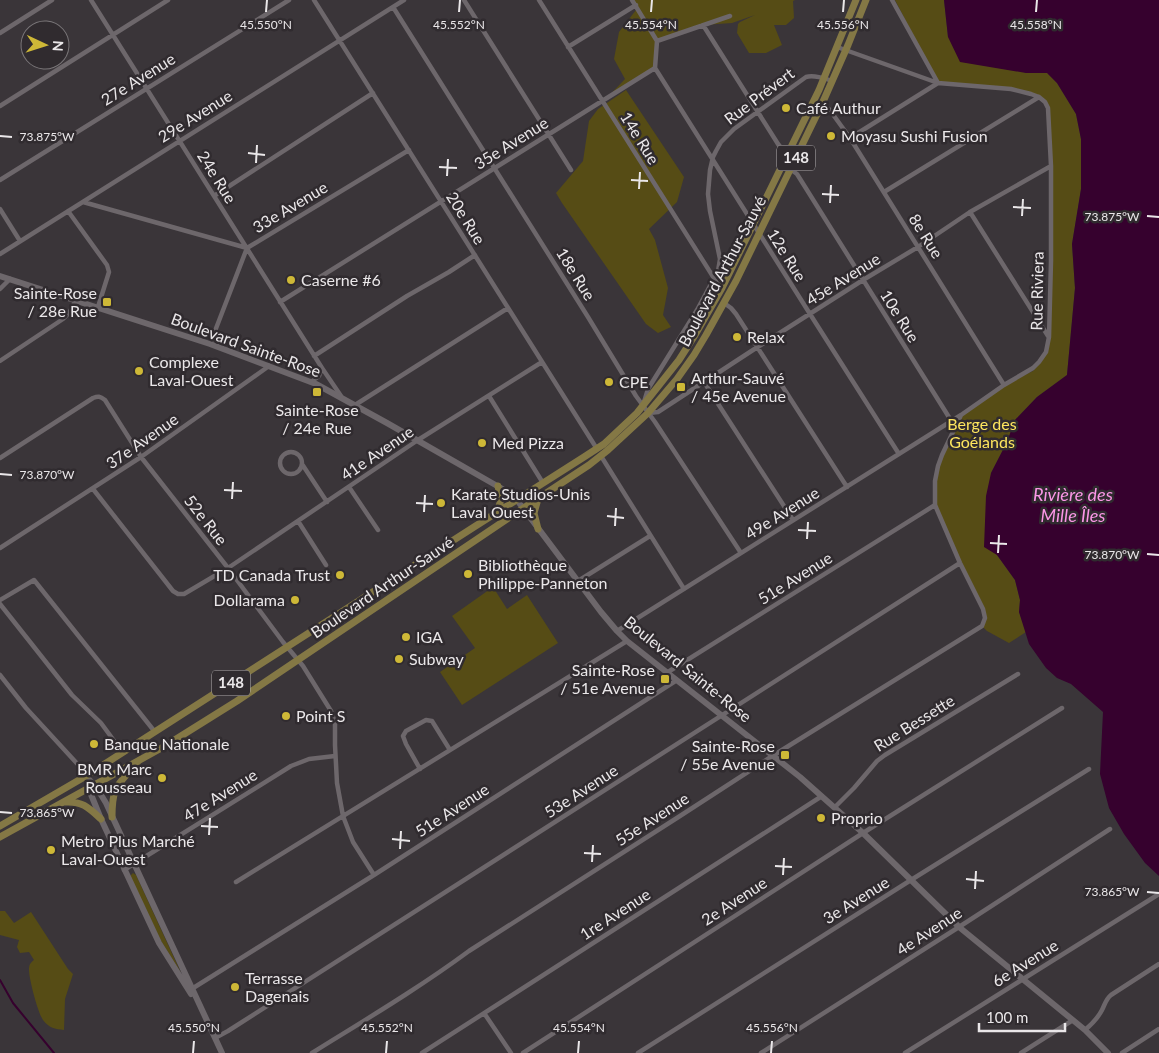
<svg xmlns="http://www.w3.org/2000/svg" width="1159" height="1053" viewBox="0 0 1159 1053" font-family="Lato,sans-serif">
<rect width="100%" height="100%" fill="#3a3539"/>
<path fill="#564c15" d="M630,0H795L793,1L794,18L786,25H774L782,45L766,53H749L737,33L738,24L740,22L755,15L732,23L703,25L657,41L654,67L604,101L625,79L614,59L619,32L636,10Z
M895,0H944L948,37L1026,73L1047,72L1057,83L1076,114L1081,139V189L1072,244L1075,288L1067,375L1037,397L1015,420L1007,442L991,473L997,555L1015,580L1020,600L1019,612L1026,632L1009,643L987,631L982,626L985,618L935,505L938,466L961,415L1004,385L1033,371L1042,361L1050,340L1049,108L1039,97L1011,89L938,83Z
M626,90L684,177L677,202L649,229L655,240L668,288L663,315L671,327L658,333L646,324L562,203L556,193L583,161L589,121L598,109Z
M493,587L507,609L527,595L558,643L462,705L440,672L475,648L452,616Z
M133,873L136,875L181,973L161,941L130,876Z
M0,911H5L14,923L31,912L68,969L73,974L65,999L64,1030C55,1029 49,1028 43,1020C38,1013 29,979 29,970C29,965 30,963 34,960L29,952L20,953L17,947L19,940L0,935Z"/>
<path fill="#36012e" d="M944,0H1159V876L1145,863L1124,834L1109,808L1100,774L1103,712L1071,684L1057,678L1046,668L1029,644L1019,612L1020,600L1015,580L997,555L984,547L986,496L991,473L1007,442L1015,420L1037,397L1067,375L1075,288L1072,244L1081,189V139L1076,114L1057,83L1047,73H1026L960,62L948,37Z"/>
<g fill="none" stroke-linecap="round" stroke-linejoin="round">
<path stroke="#36012e" stroke-width="2" d="M0,980L13,1003L54,1053"/>
<path stroke="#6d676b" stroke-width="4.5" d="M91,0L322,368L341,396
M314,0L597,449
M464,0L571,170
M539,0L717,283L722,288
M632,0L657,41
M393,7L588,317L636,396L655,422L741,553
M703,25L778,144L782,149L788,153
M0,33L52,0
M657,41L730,16
M568,47L636,5
M837,47L938,83
M655,68L810,314L899,454
M655,68L657,41
M822,104L829,109L850,138L1004,385
M0,106L168,0
M850,138L938,83
M790,169L797,174L952,422
M0,180L289,0
M884,192L1039,97
M214,196L373,93
M83,202L247,248
M0,209L20,241
M68,211L107,265L109,272L98,307
M970,212L1048,336
M0,254L404,0
M0,289L10,279
M280,302L655,68
M724,303L731,308L736,314L847,487
M210,344L247,248L409,150
M314,356L407,296L449,272L475,255
M0,361L63,319L69,313L76,300
M311,382L319,376L322,368
M704,382L793,520
M489,396L543,483
M644,402L648,389L697,310L718,271L720,259L710,211L708,194L710,170L713,157L716,151L721,142L734,129L806,77C813,75 825,78 832,81
M355,405L508,308
M649,413L658,412L753,350L863,280L918,247L970,212L1051,166
M280 463a11 11 0 1 1 22 0a11 11 0 1 1-22 0Z
M601,456L684,589
M0,458L93,398C98,396 100,396 105,400L141,457L228,568L283,642L303,666L331,711L335,723V745L337,783L343,816L353,842L374,875
M302,464L327,502
M349,487L378,530
M93,489L173,591L178,594H184L228,568L418,440L542,362
M298,521L326,565
M0,548L141,457L269,366
M578,581L650,536
M0,600L34,580L155,732
M0,604L72,695L101,723L123,753
M617,631L961,415
M668,672L935,505
M0,675L26,708L83,770L86,776
M420,769L406,744L403,736L406,731L426,720L432,721L450,750
M835,807L854,788L877,761L885,755L1018,674
M124,870L291,766L309,759L335,756
M236,882L627,641
M190,990L374,875L677,680
M484,1013L511,1053
M1085,1030C1092,1024 1098,1018 1102,1010C1105,1004 1106,999 1111,995L1159,964
M215,1038L228,1031L960,563
M312,1053C365,1020 419,988 469,951L680,816L774,755L982,626L985,618L983,609L960,563L935,505V481L938,466L942,455L961,415L1004,385L1033,368L1039,362L1046,352L1049,337L1051,261V166L1048,108L1045,102L1039,97L1031,94L1011,89L938,83L892,0
M422,1053L822,796
M523,1053L863,833L1062,708
M638,1053L911,880L1089,769
M761,1053L959,927L1110,829
M905,1053L1159,894
M1021,1053L1073,1020
M1122,1053L1159,1029"/>
<path stroke="#6d676b" stroke-width="6" d="M0,276L210,344L316,384L387,423L506,491L517,500L601,612L617,631L627,641L800,777L863,833L959,927L1085,1030L1108,1053
M86,776L98,790L106,803L222,1053
M88,784L90,792L101,819L159,943L191,994"/>
<path stroke="#847845" stroke-width="7" d="M497,512L501,500L498,486
M538,529L534,513L538,499
M65,802C82,801 88,807 101,819
M112,817C112,785 118,785 137,763
M0,826L86,776L474,527L584,457L604,444L637,413L679,360L695,335L722,288L819,90L856,0
M0,837L165,746L237,701L516,513L589,465L608,450L648,413L677,379L694,355L706,335L736,281L822,104L848,45L866,0"/>
</g>
<path fill="none" stroke="#eae7e9" stroke-width="2" d="M266,12L267,0M459,12L460,0M651,12L652,0M843,12L844,0M1036,12L1037,0M0,136L12,137M248,153L265,155M256,163L257,145M439,167L457,168M447,176L448,159M631,180L648,181M639,189L640,172M822,194L839,195M830,203L831,185M1013,207L1031,208M1022,216L1023,199M1147,216L1159,217M0,474L12,475M224,490L242,491M232,499L233,482M416,503L433,504M424,512L425,495M607,516L624,518M615,526L616,508M798,530L816,531M807,539L808,522M990,543L1007,544M998,553L999,535M1147,554L1159,555M0,812L12,813M201,826L218,827M209,835L210,818M392,839L410,841M400,849L401,831M584,853L601,854M592,862L593,845M775,866L792,867M783,875L784,858M966,879L984,881M975,889L976,871M1147,892L1159,893M193,1053L194,1041M386,1053L387,1041M578,1053L579,1041M771,1053L772,1041"/>
<g fill="#ceb837" stroke="#302b2f" stroke-width="2">
<circle cx="786" cy="108" r="5"/>
<circle cx="831" cy="136" r="5"/>
<circle cx="291" cy="280" r="5"/>
<rect x="102" y="297" width="10" height="10" rx="2.5"/>
<circle cx="737" cy="337" r="5"/>
<circle cx="139" cy="371" r="5"/>
<circle cx="609" cy="382" r="5"/>
<rect x="676" y="382" width="10" height="10" rx="2.5"/>
<rect x="312" y="387" width="10" height="10" rx="2.5"/>
<circle cx="482" cy="443" r="5"/>
<circle cx="441" cy="503" r="5"/>
<circle cx="468" cy="574" r="5"/>
<circle cx="340" cy="575" r="5"/>
<circle cx="295" cy="600" r="5"/>
<circle cx="406" cy="637" r="5"/>
<circle cx="399" cy="659" r="5"/>
<rect x="660" y="674" width="10" height="10" rx="2.5"/>
<circle cx="286" cy="716" r="5"/>
<circle cx="94" cy="744" r="5"/>
<rect x="780" y="750" width="10" height="10" rx="2.5"/>
<circle cx="162" cy="778" r="5"/>
<circle cx="821" cy="818" r="5"/>
<circle cx="51" cy="850" r="5"/>
<circle cx="235" cy="987" r="5"/>
</g>
<g text-anchor="middle" stroke-width="5" stroke-linejoin="round" paint-order="stroke">
<g fill="#302b2f" stroke="#b2afb1" stroke-width="1">
<rect x="777" y="145.5" width="38" height="25" rx="4"/>
<rect x="212" y="670.5" width="38" height="25" rx="4"/>
</g>
<g font-size="15" font-weight="bold" fill="#eae7e9">
<text x="796" y="163">148</text>
<text x="231" y="688">148</text>
</g>
<g font-size="16" fill="#eae7e9" stroke="#302b2f">
<text transform="translate(138 79) rotate(-32)" y="6">27e Avenue</text>
<text transform="translate(759 96) rotate(-37)" y="6">Rue Prévert</text>
<text transform="translate(195 116) rotate(-32)" y="6">29e Avenue</text>
<text transform="translate(640 138) rotate(58)" y="6">14e Rue</text>
<text transform="translate(511 143) rotate(-32)" y="6">35e Avenue</text>
<text transform="translate(217 177) rotate(58)" y="6">24e Rue</text>
<text transform="translate(290 207) rotate(-31)" y="6">33e Avenue</text>
<text transform="translate(466 218) rotate(58)" y="6">20e Rue</text>
<text transform="translate(926 236) rotate(58)" y="6">8e Rue</text>
<text transform="translate(787 255) rotate(58)" y="6">12e Rue</text>
<text transform="translate(722 271) rotate(-62)" y="6">Boulevard Arthur-Sauvé</text>
<text transform="translate(576 274) rotate(58)" y="6">18e Rue</text>
<text transform="translate(843 279) rotate(-32)" y="6">45e Avenue</text>
<text transform="translate(1037 291) rotate(-89)" y="6">Rue Riviera</text>
<text transform="translate(900 316) rotate(58)" y="6">10e Rue</text>
<text transform="translate(246 345) rotate(20)" y="6">Boulevard Sainte-Rose</text>
<text transform="translate(142 441) rotate(-35)" y="6">37e Avenue</text>
<text transform="translate(377 453) rotate(-34)" y="6">41e Avenue</text>
<text transform="translate(782 513) rotate(-32)" y="6">49e Avenue</text>
<text transform="translate(206 520) rotate(52)" y="6">52e Rue</text>
<text transform="translate(795 578) rotate(-32)" y="6">51e Avenue</text>
<text transform="translate(382 587) rotate(-34)" y="6">Boulevard Arthur-Sauvé</text>
<text transform="translate(688 669) rotate(39)" y="6">Boulevard Sainte-Rose</text>
<text transform="translate(914 723) rotate(-32)" y="6">Rue Bessette</text>
<text transform="translate(581 791) rotate(-33)" y="6">53e Avenue</text>
<text transform="translate(220 795) rotate(-32)" y="6">47e Avenue</text>
<text transform="translate(452 810) rotate(-33)" y="6">51e Avenue</text>
<text transform="translate(652 819) rotate(-33)" y="6">55e Avenue</text>
<text transform="translate(856 900) rotate(-32)" y="6">3e Avenue</text>
<text transform="translate(734 901) rotate(-33)" y="6">2e Avenue</text>
<text transform="translate(615 914) rotate(-33)" y="6">1re Avenue</text>
<text transform="translate(929 931) rotate(-33)" y="6">4e Avenue</text>
<text transform="translate(1025 963) rotate(-32)" y="6">6e Avenue</text>
</g>
<g font-size="16" fill="#eae7e9" stroke="#302b2f" text-anchor="start">
<text x="796" y="114">Café Authur</text>
<text x="841" y="142">Moyasu Sushi Fusion</text>
<text x="301" y="286">Caserne #6</text>
<text x="97" y="299" text-anchor="end">Sainte-Rose<tspan x="97" dy="18">/ 28e Rue</tspan></text>
<text x="747" y="343">Relax</text>
<text x="149" y="368">Complexe<tspan x="149" dy="18">Laval-Ouest</tspan></text>
<text x="691" y="384">Arthur-Sauvé<tspan x="691" dy="18">/ 45e Avenue</tspan></text>
<text x="619" y="388">CPE</text>
<text x="317" y="416" text-anchor="middle">Sainte-Rose<tspan x="317" dy="18">/ 24e Rue</tspan></text>
<text x="492" y="449">Med Pizza</text>
<text x="451" y="500">Karate Studios-Unis<tspan x="451" dy="18">Laval Ouest</tspan></text>
<text x="478" y="571">Bibliothèque<tspan x="478" dy="18">Philippe-Panneton</tspan></text>
<text x="330" y="581" text-anchor="end">TD Canada Trust</text>
<text x="285" y="606" text-anchor="end">Dollarama</text>
<text x="416" y="643">IGA</text>
<text x="409" y="665">Subway</text>
<text x="655" y="676" text-anchor="end">Sainte-Rose<tspan x="655" dy="18">/ 51e Avenue</tspan></text>
<text x="296" y="722">Point S</text>
<text x="104" y="750">Banque Nationale</text>
<text x="775" y="752" text-anchor="end">Sainte-Rose<tspan x="775" dy="18">/ 55e Avenue</tspan></text>
<text x="152" y="775" text-anchor="end">BMR Marc<tspan x="152" dy="18">Rousseau</tspan></text>
<text x="831" y="824">Proprio</text>
<text x="61" y="847">Metro Plus Marché<tspan x="61" dy="18">Laval-Ouest</tspan></text>
<text x="245" y="984">Terrasse<tspan x="245" dy="18">Dagenais</tspan></text>
</g>
<g font-size="16" fill="#fde55e" stroke="#302b2f">
<text x="982" y="430">Berge des<tspan x="982" dy="18">Goélands</tspan></text>
</g>
<g font-size="18" font-style="italic" fill="#fa96e6" stroke="#302b2f">
<text x="1073" y="501">Rivière des<tspan x="1073" dy="21">Mille Îles</tspan></text>
</g>
</g>
<g font-size="12" text-anchor="middle" fill="#eae7e9" stroke="#302b2f" stroke-width="5" stroke-linejoin="round" paint-order="stroke">
<text x="266" y="29">45.550°N</text>
<text x="459" y="29">45.552°N</text>
<text x="651" y="29">45.554°N</text>
<text x="843" y="29">45.556°N</text>
<text x="1036" y="29">45.558°N</text>
<text x="47" y="141">73.875°W</text>
<text x="1112" y="221">73.875°W</text>
<text x="47" y="479">73.870°W</text>
<text x="1112" y="559">73.870°W</text>
<text x="47" y="817">73.865°W</text>
<text x="1112" y="896">73.865°W</text>
<text x="194" y="1032">45.550°N</text>
<text x="387" y="1032">45.552°N</text>
<text x="579" y="1032">45.554°N</text>
<text x="772" y="1032">45.556°N</text>
</g>
<g transform="translate(45 45) rotate(94)"><circle r="24" fill="#302b2f" stroke="#7a7679"/>
<path d="M0-4L9 19L0 12L-9 19Z" fill="#ceb837"/>
<text y="-8" font-size="14" font-weight="bold" text-anchor="middle" fill="#eae7e9">N</text>
</g>
<path d="M979 1023v8h86v-8" fill="none" stroke="#eae7e9" stroke-width="2.5"/>
<text x="986" y="1023" font-size="15" fill="#eae7e9" stroke="#302b2f" stroke-width="4" paint-order="stroke">100 m</text>
</svg>
